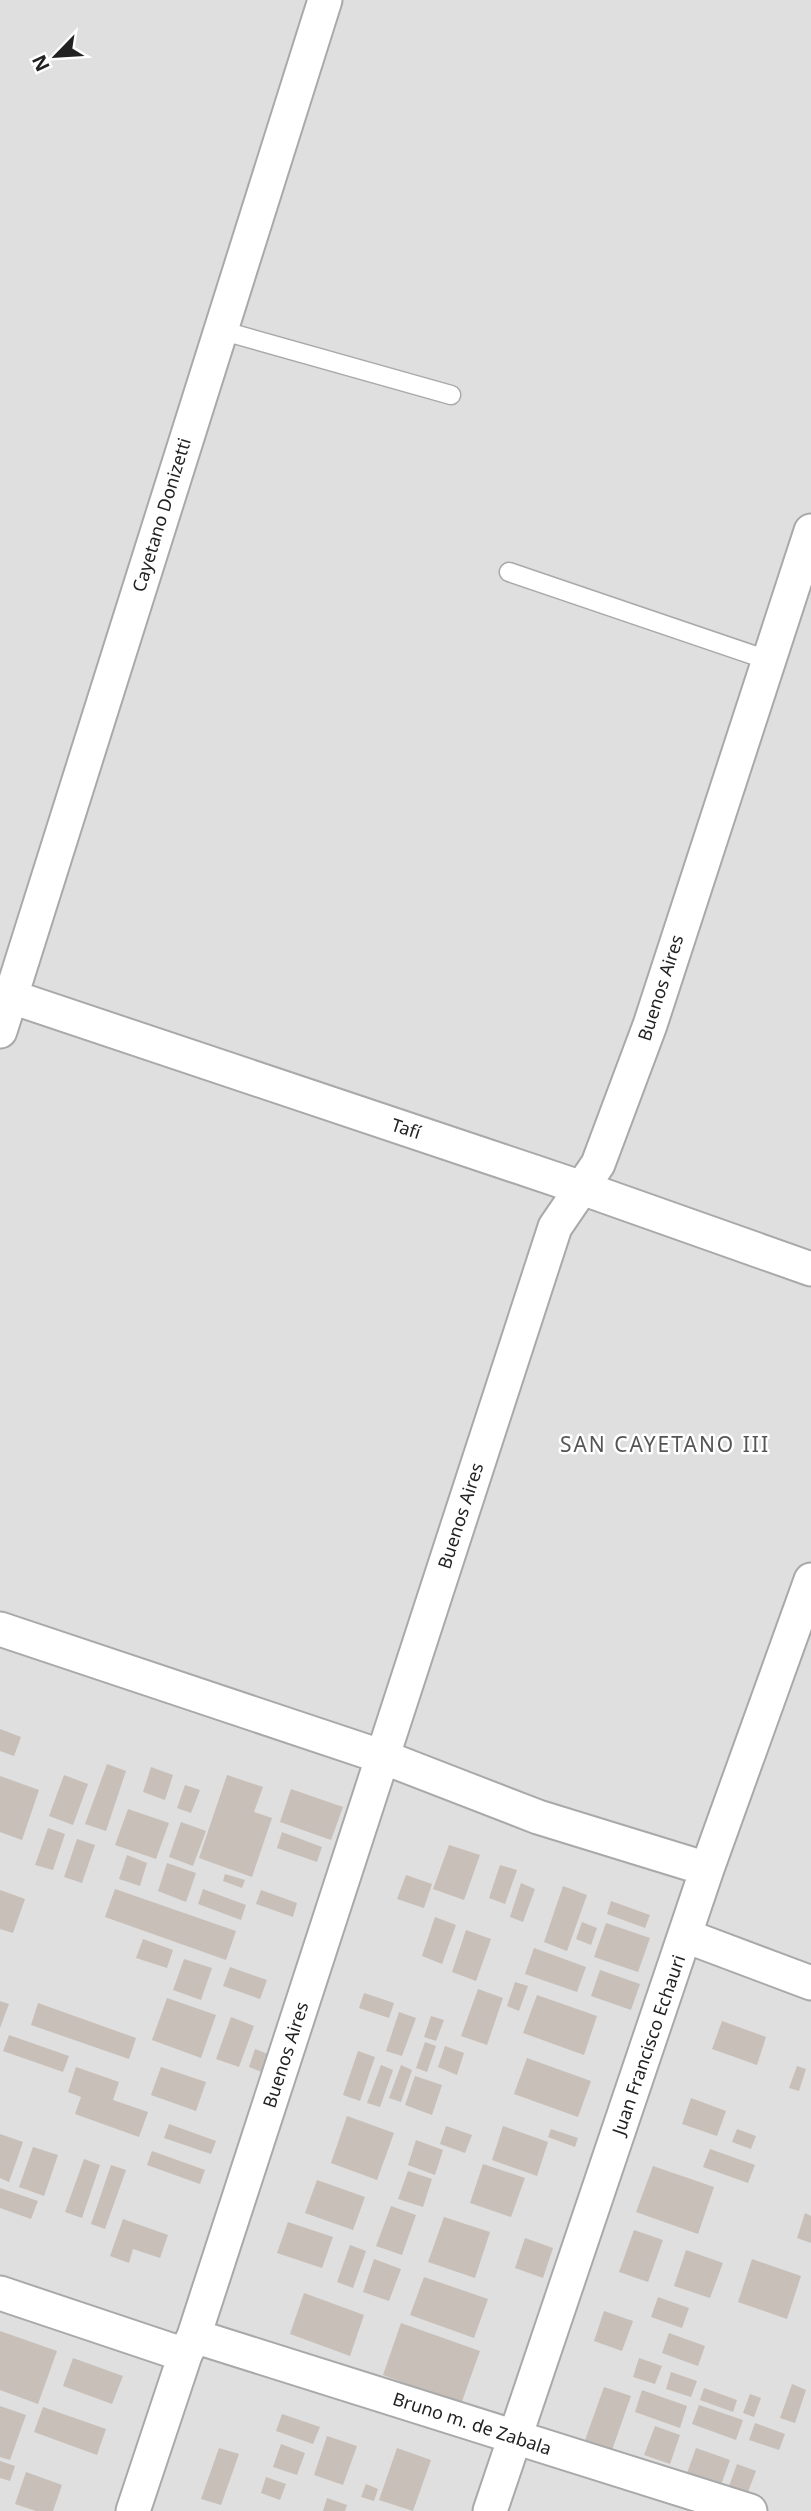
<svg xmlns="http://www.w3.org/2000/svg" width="811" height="2511" viewBox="0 0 811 2511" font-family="'Noto Sans',sans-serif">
<rect width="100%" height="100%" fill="#f2efe9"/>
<path fill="#e0dfdf" d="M0,0H811V2511H0Z"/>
<path fill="#c7bfb8" d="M0,1729L21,1737L14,1756L0,1751Z
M107,1764L126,1771L106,1831L85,1824Z
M151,1767L173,1775L165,1800L143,1792Z
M64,1775L88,1784L73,1825L49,1816Z
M227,1775L263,1787L254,1812L272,1818L252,1877L199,1858Z
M0,1776L39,1790L22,1840L0,1832Z
M185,1785L200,1790L191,1813L177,1808Z
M291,1789L343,1807L331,1840L280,1822Z
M128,1809L169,1823L156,1859L115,1845Z
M181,1822L206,1831L193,1866L169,1857Z
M48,1828L65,1834L53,1870L35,1865Z
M282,1832L322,1847L317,1862L277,1848Z
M77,1839L95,1845L82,1883L64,1877Z
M449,1845L480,1855L464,1900L433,1889Z
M127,1855L147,1863L140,1886L119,1879Z
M167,1863L196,1873L186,1902L158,1891Z
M500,1865L517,1870L505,1904L489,1898Z
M225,1874L245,1880L242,1888L223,1881Z
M406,1875L432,1884L424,1908L397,1899Z
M521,1883L535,1889L523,1922L510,1917Z
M563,1886L587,1895L567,1951L544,1942Z
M115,1889L236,1931L226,1960L105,1917Z
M203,1889L246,1905L241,1920L198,1904Z
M0,1890L25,1899L13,1933L0,1929Z
M261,1890L297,1903L293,1917L256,1904Z
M611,1901L650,1915L645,1928L607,1914Z
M435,1917L456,1925L442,1964L422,1956Z
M582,1922L597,1928L591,1945L576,1939Z
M606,1923L650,1938L638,1972L594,1957Z
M466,1930L491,1939L476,1981L452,1972Z
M143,1939L173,1950L167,1968L136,1958Z
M534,1948L586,1967L577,1992L525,1974Z
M184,1959L212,1968L201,2000L173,1990Z
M230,1967L267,1980L260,1999L223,1986Z
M600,1970L640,1984L631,2010L591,1996Z
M515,1982L528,1986L519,2011L507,2006Z
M478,1989L503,1998L487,2045L461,2036Z
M364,1993L394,2003L389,2018L359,2008Z
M537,1995L597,2016L584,2055L523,2033Z
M167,1998L216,2015L201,2058L152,2040Z
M0,2001L9,2004L0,2028Z
M38,2003L136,2038L129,2059L31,2025Z
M399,2012L416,2018L402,2056L386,2051Z
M431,2016L444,2020L436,2041L424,2037Z
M231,2017L254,2026L239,2067L216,2059Z
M722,2021L766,2037L757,2065L712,2049Z
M9,2035L69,2056L63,2072L3,2051Z
M425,2042L436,2046L427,2072L416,2068Z
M445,2046L464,2053L457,2075L438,2067Z
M255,2049L273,2056L267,2074L249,2067Z
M358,2051L375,2057L360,2101L343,2095Z
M527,2058L591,2081L578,2117L514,2094Z
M381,2065L393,2070L380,2107L367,2103Z
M401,2065L412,2070L401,2102L389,2098Z
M797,2066L806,2069L799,2091L789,2088Z
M76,2067L119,2082L113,2100L148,2112L139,2137L75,2114L81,2097L68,2092Z
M161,2067L206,2082L196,2111L151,2095Z
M415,2076L442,2085L432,2115L405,2105Z
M691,2098L726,2111L717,2136L682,2124Z
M347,2116L394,2133L377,2180L331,2163Z
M169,2124L216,2141L211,2154L164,2138Z
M446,2126L472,2135L465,2153L440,2144Z
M503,2126L548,2142L537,2176L492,2160Z
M551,2129L578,2138L575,2147L548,2137Z
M737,2129L756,2136L751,2149L732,2142Z
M0,2134L23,2142L9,2182L0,2178Z
M416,2140L443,2150L435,2175L408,2165Z
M33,2147L58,2155L44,2196L19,2187Z
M710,2149L755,2165L748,2183L703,2167Z
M152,2151L205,2170L200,2184L147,2165Z
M84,2159L100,2165L82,2218L65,2212Z
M483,2164L525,2178L511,2217L470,2203Z
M111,2165L126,2170L105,2229L91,2224Z
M653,2166L714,2187L698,2234L636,2212Z
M408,2171L432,2179L423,2207L398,2199Z
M317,2180L365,2197L353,2230L305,2213Z
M0,2188L38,2201L31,2219L0,2208Z
M391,2206L416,2215L402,2255L376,2246Z
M805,2213L811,2216V2243L797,2238Z
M444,2217L490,2232L475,2278L428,2262Z
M123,2219L168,2235L160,2258L133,2249L129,2263L110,2256Z
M288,2222L333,2237L322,2268L277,2253Z
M634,2230L663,2240L648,2282L619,2272Z
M525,2238L553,2248L543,2278L515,2268Z
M350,2245L366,2251L353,2288L337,2282Z
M686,2250L723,2263L710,2298L674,2286Z
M374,2259L401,2269L389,2301L363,2292Z
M752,2259L801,2276L787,2319L738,2302Z
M424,2277L488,2299L474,2338L410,2315Z
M304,2293L364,2315L350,2356L290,2334Z
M658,2297L689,2308L682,2328L651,2317Z
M604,2311L633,2321L622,2351L594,2341Z
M401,2323L480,2351L461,2404L383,2375Z
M0,2331L57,2351L38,2404L0,2390Z
M669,2333L705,2346L698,2366L662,2353Z
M73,2358L123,2376L112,2404L63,2386Z
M639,2358L662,2366L655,2384L633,2377Z
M671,2372L697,2381L691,2397L666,2389Z
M792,2384L806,2390L795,2423L780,2418Z
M604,2387L631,2396L611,2453L584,2443Z
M704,2388L737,2400L733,2412L700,2400Z
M642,2390L687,2406L680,2428L635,2412Z
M750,2394L761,2398L754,2417L743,2413Z
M699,2405L743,2420L736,2440L692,2424Z
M0,2406L26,2415L10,2460L0,2457Z
M43,2407L106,2429L97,2455L34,2432Z
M282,2414L320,2427L313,2444L276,2431Z
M755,2423L785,2434L779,2450L749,2440Z
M655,2426L680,2435L670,2464L644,2455Z
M327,2436L357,2446L343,2485L314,2475Z
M281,2444L305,2453L297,2475L273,2467Z
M219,2448L239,2454L221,2505L201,2499Z
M397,2448L431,2460L413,2511L379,2500Z
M696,2448L730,2460L721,2485L687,2473Z
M0,2461L15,2466L10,2481L0,2478Z
M737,2464L756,2471L748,2492L729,2486Z
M26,2472L62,2485L53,2511H36L15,2504Z
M266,2477L286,2484L280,2500L261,2493Z
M366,2484L378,2489L374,2501L361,2497Z
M327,2498L347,2505L345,2511H323Z"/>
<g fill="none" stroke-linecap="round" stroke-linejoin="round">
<g stroke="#a9a9a9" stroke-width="21">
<path id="lane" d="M220,330L451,395
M509,572L768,660"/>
</g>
<g stroke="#a9a9a9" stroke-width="37">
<path id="street" d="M0,993L582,1188L811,1269
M0,1031L325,0
M0,1629L383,1757L538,1817L707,1869
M686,1936L811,1983
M0,2293L185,2355
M194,2336L750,2511
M133,2511L185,2355L194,2336L555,1227L598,1164L650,1025L811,531
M490,2511L707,1869L811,1580"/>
</g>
<use href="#lane" stroke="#fff" stroke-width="18"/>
<use href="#street" stroke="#fff" stroke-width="33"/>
</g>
<g text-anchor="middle" stroke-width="5" stroke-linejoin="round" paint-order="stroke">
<g font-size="18" fill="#222" stroke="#fff">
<text transform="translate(162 515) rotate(-73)" y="6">Cayetano Donizetti</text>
<text transform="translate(661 988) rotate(-72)" y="6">Buenos Aires</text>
<text transform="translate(406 1129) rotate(18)" y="6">Tafí</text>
<text transform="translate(461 1516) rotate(-72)" y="6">Buenos Aires</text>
<text transform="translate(649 2045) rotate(-71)" y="6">Juan Francisco Echauri</text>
<text transform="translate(286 2055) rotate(-72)" y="6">Buenos Aires</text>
<text transform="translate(472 2424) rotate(18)" y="6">Bruno m. de Zabala</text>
</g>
<g font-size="21" letter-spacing="2" fill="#555" stroke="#fff">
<text x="665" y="1452">SAN CAYETANO III</text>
</g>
</g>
<g transform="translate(56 56) rotate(245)" stroke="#ffffff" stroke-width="5" paint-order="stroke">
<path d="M0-5L12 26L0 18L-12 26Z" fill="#222222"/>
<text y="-10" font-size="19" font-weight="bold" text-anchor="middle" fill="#222222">N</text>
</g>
</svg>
